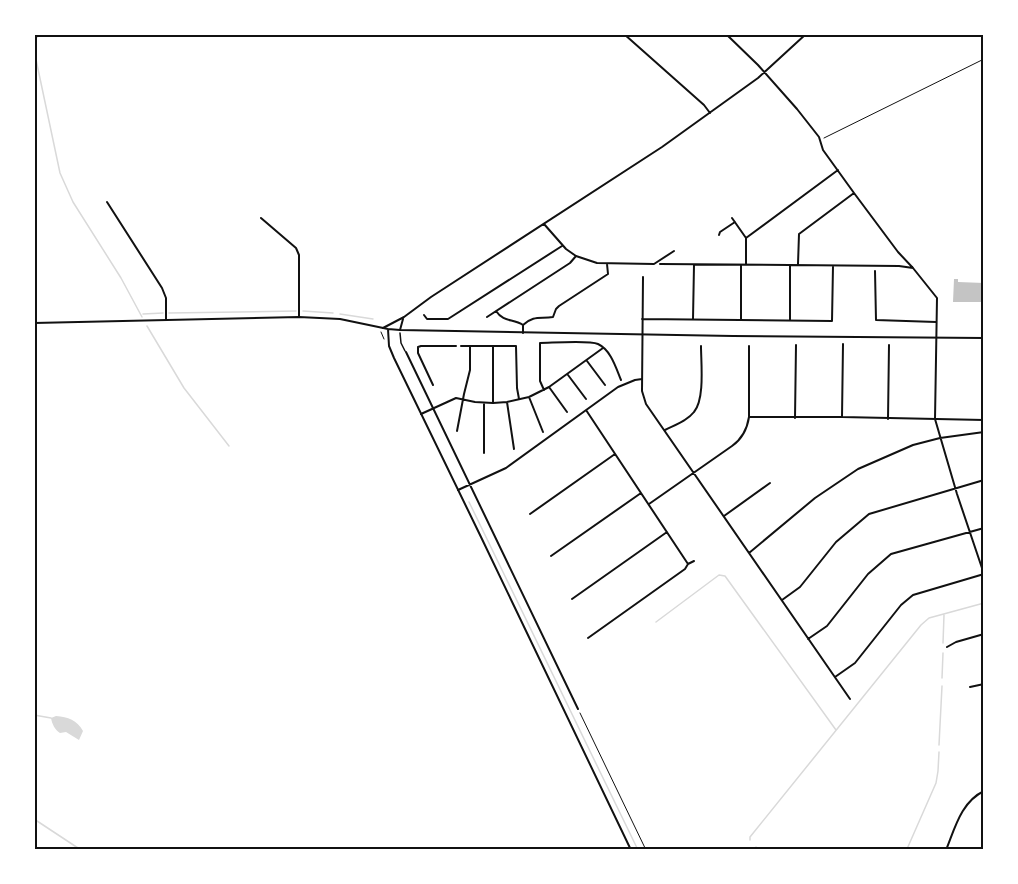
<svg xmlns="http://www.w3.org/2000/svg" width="1018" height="884" viewBox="0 0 1018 884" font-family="Quicksand,sans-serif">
<rect width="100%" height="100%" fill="#fff"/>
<path fill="#d9d9d9" d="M56,716C68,717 77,720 83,731L79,740L66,732L60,733C55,730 52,724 51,718Z"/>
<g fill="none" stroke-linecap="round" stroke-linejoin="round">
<path stroke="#d9d9d9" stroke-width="1.5" d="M34,40L41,34
M34,50L60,173L73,202L121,278L142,317
M303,311L333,313
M169,313L296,311
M143,314L163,313
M340,314L373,319
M147,326L184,388L229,446
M469,502L638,850
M656,622L719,575L725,576L836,730
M943,643L944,615
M942,678L943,653
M34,715L51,718
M939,745L942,686
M34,819L81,850
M750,840V837L921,625L929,618L984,603
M756,847L759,850
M907,849L936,783L938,771L939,752"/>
</g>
<path fill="#c4c4c4" d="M954,279H958V282L984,283V302H953Z"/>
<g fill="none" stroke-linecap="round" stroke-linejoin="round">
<path stroke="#111" stroke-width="1" d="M824,138L984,59
M381,332L384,339
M580,713L646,850"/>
<path stroke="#111" stroke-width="1.5" d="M400,333L401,343L405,351"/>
<path stroke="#111" stroke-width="2" d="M624,34L704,105L710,113
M726,34L758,65L797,109L819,137L823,150L854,193L898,252L913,268
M107,202L162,288L166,298V320
M261,218L296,248L299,255V317
M732,218L746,238
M544,224L566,249L576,256L597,263L654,264L674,251
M719,235L720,232L735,222
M660,264L899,266L913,268L937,298L935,419L957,494L984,574
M746,264V238L838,170
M798,264L799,234L854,193
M875,271L876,320L936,322
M643,277L642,391L646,404L850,699
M496,311C504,323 513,318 523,325
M424,315L427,319H448L562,246
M487,317L570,263L576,256
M642,319L832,321L833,266
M693,319L694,265
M741,320V265
M790,320V266
M383,328L404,317L431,297L662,147L758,78L806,34
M400,330L403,319
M523,333V325C534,315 540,319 553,317L556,309L559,306L608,274L607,264
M461,346H516L517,388L519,399
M493,346V403
M406,352L578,709
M587,361L605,385
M568,375L586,399
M433,385L418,353V347L421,346H456
M549,387L567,412
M544,390L540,381V343C551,343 589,340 598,344C611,350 616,368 621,380
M529,397L543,432
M507,402L514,449
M586,410L688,564L694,561
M421,414L456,398L475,402L493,403L507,402L529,397L549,387L603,348
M749,417H842L984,420
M842,417L843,344
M795,418L796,345
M888,419L889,345
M982,419V346
M665,430C675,425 687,421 694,412C705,399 701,363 701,346
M457,431L464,394L470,370V346
M484,453V403
M458,490L506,468L618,387L635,380L642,379
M649,504L732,446C742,439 747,430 749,417V346
M530,514L615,454
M724,516L770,483
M749,553L815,498L858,469L913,445L940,438L984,432
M551,556L641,493
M572,599L667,532
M782,600L800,587L836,542L869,514L984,480
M588,638L685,569L688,564
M808,639L827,626L868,574L891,554L984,528
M947,647L956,642L984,634
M835,677L855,663L901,605L913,595L984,574
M970,687L984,684
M745,850H751
M946,850C955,828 961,802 984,791"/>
<path stroke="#111" stroke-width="2" d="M34,323L299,317L340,319L388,329L400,330L733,336L984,338
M388,329L389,346L394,358L481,537L631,850"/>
</g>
<rect width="1018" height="884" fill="none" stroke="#ffffff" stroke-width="72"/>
<rect x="36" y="36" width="946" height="812" fill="none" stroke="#111" stroke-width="2"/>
</svg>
